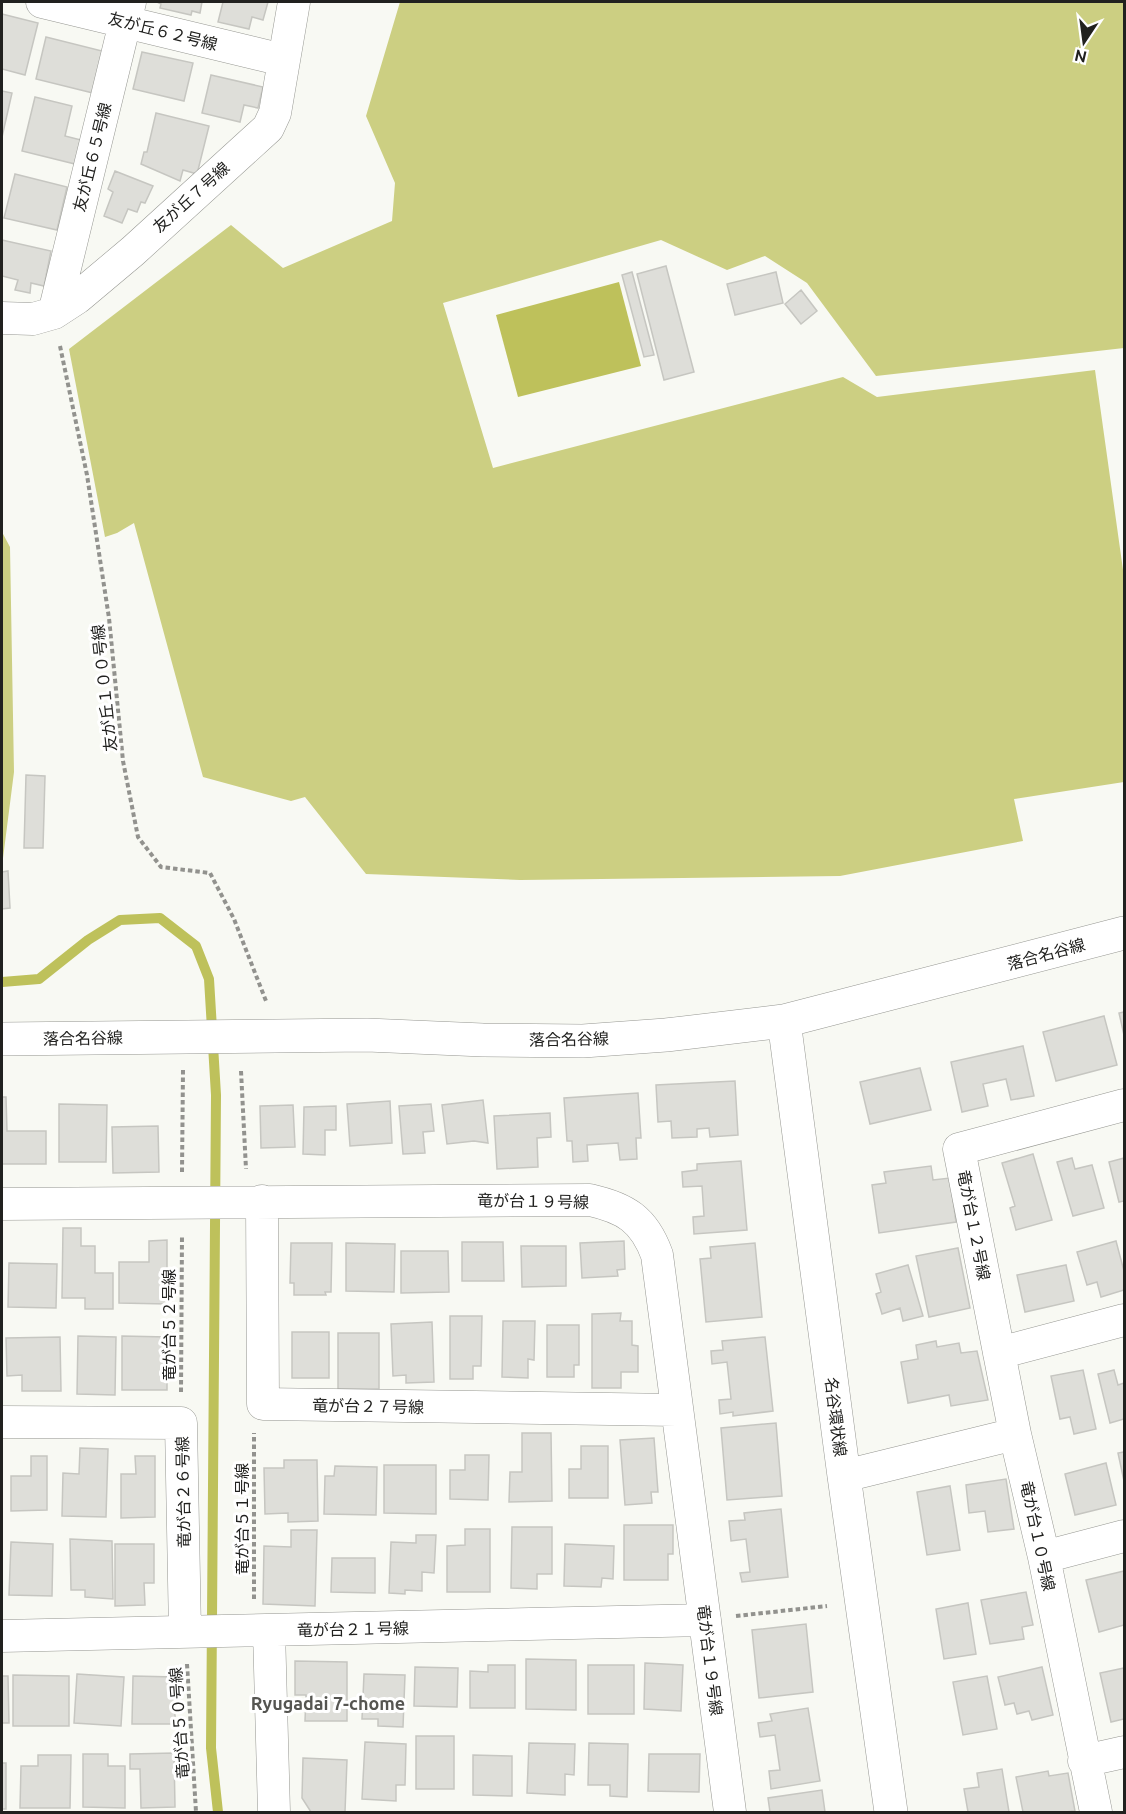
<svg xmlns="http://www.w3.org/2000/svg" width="1126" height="1814" viewBox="0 0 1126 1814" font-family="Ubuntu,'Noto Sans JP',sans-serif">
<rect width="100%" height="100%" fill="#f8f9f3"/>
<path fill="#cccf82" d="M400,2H1124V348L876,376L807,283L765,256L727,270L661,240L443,303L493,468L843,377L877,397L1095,370L1124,577V782L1014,799L1023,841L840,876L520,880L366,874L305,797L291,801L203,777L134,523L117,533L105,537L69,349L231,225L283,268L392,221L395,183L366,116Z
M2,532L10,547L14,772L2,866Z"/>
<path fill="#bec15b" d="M619,282L641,366L518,397L496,315Z"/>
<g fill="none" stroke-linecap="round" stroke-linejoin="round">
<path stroke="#bec15b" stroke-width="10" d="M2,982L39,979L88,940L120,920L160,918L196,946L209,979L216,1095L211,1748L218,1812"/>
</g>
<path fill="#deded9" stroke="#c6c6c1" stroke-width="1.5" d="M157,2H202L200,13L192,11L191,15L160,8L161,4Z
M223,2H268L263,20L252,17L249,29L218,22Z
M2,14L38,23L25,75L2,69Z
M46,37L106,52L97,94L36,79Z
M142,52L193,63L184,101L133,89Z
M211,75L263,87L258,108L244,105L240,122L202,113Z
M2,91L12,93L2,137Z
M35,97L72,106L65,136L81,140L75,164L22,151Z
M156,113L209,126L197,174L183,170L180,181L141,164L144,152H147Z
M115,171L153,186L145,203L141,202L137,212L128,209L122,223L104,216L113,192L108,189Z
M15,174L67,187L57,230L4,218Z
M2,240L51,251L44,286L31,283L30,293L15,290L18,280L2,276Z
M666,266L694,372L664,380L637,274Z
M632,272L654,355L644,357L622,275Z
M776,272L783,303L735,315L727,284Z
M801,290L817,311L801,324L785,304Z
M26,775L45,776L43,848H24Z
M8,871L10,908L2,909V872Z
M1124,1012V1035L1119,1013Z
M1104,1016L1117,1065L1056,1081L1043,1032Z
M1023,1046L1034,1096L1011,1100L1006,1079L983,1084L988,1106L962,1112L951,1062Z
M920,1068L931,1110L870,1124L860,1082Z
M735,1081L738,1135L710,1137L709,1128L697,1129V1137L672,1138L671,1121L658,1122L656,1085Z
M638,1093L641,1138H636L637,1159L620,1160L618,1143L587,1145L588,1161L573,1162L572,1141H567L564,1098Z
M2,1097H6L7,1131H46V1164H2Z
M483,1100L488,1143L474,1141L447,1144L442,1105Z
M390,1101L392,1143L350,1146L347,1104Z
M59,1104L107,1105L106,1162H59Z
M431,1104L434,1131L423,1132L425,1153L403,1154L399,1106Z
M293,1105L295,1147L261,1148L260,1106Z
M336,1106V1130H325V1155L303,1154L304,1107Z
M550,1113L551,1137L537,1138L538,1167L497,1169L494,1116Z
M158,1126L159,1172L113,1173L112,1127Z
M1033,1154L1052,1220L1016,1230L1010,1208L1015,1206L1002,1163Z
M1072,1158L1075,1169L1092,1165L1104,1208L1073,1216L1057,1162Z
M1124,1158V1201L1119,1202L1109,1162Z
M741,1161L747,1230L694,1234L693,1217L704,1216L702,1186L683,1187L682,1172L697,1170V1164Z
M931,1166L933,1180L950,1178L956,1222L879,1233L872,1185L886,1183L884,1172Z
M63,1228H81V1246H95V1273H113V1309H85V1298H62Z
M167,1240V1304L119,1303V1262H149V1241Z
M624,1241L625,1269L617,1270L618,1276L582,1278L580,1243Z
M1116,1241L1124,1271V1290L1101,1297L1097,1282L1087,1285L1077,1252Z
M462,1242H503L504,1281H462Z
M291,1243H332L331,1292H325L326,1295H294V1283H290Z
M346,1243L395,1244L394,1292L346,1291Z
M755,1243L762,1317L706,1322L700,1259L711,1258L710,1247Z
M521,1246H566V1286L522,1287Z
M958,1248L970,1308L929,1317L916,1256Z
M401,1251H448L449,1292L401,1293Z
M9,1263L57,1264L56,1308L8,1307Z
M908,1265L923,1316L903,1321L900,1308L882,1314L876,1294L881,1292L876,1274Z
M1066,1265L1074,1301L1025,1312L1017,1275Z
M621,1313L620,1321H632V1345L638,1346V1372H621V1388H592V1314Z
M450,1316H482L481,1366H473V1379H450Z
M503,1321H535L534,1360L528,1359V1378L502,1377Z
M432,1322L434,1382L406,1383V1375L393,1376L391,1324Z
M547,1325H579V1365H574V1377H547Z
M292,1332H329V1378H292Z
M338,1333H379V1389H338Z
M78,1336L116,1337L115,1395L77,1394Z
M122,1336L167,1337V1390H122Z
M60,1337L61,1391H22V1375L7,1376L6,1338Z
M765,1337L773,1411L733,1416V1412L720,1414L719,1400L731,1399L727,1362L712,1364L711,1351L723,1350L722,1341Z
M936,1341L937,1347L959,1343L961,1353L977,1351L988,1400L951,1406L949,1395L908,1403L901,1362L918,1359L916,1345Z
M1083,1370L1096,1429L1074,1434L1070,1417L1060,1419L1051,1376Z
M1114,1370L1118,1385L1124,1383V1419L1110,1423L1098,1374Z
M776,1423L782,1496L727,1500L721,1428Z
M522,1433H551L552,1501L509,1502L510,1472H522Z
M654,1438L658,1492H651L652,1503L625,1505L620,1440Z
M581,1446H608V1498H569V1469H581Z
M80,1448L108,1449L106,1517L62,1516L63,1473L79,1474Z
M1124,1452V1481L1118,1453Z
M465,1455H489L488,1500L450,1499V1470H465Z
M31,1456H47V1510L11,1511V1476H31Z
M135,1456H155V1517L121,1518V1474H136Z
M284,1460H317L318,1521L288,1522V1513L265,1514L264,1468H284Z
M1106,1463L1116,1505L1075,1515L1065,1474Z
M384,1465H436V1514L384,1513Z
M335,1466L377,1467L376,1515L324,1514L325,1476H334Z
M1006,1479L1014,1529L988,1532L985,1511L969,1513L966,1485Z
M950,1486L960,1550L927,1555L917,1492Z
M781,1509L788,1577L742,1582L740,1573L750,1572L746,1539L731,1541L729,1521L745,1520L744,1513Z
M624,1525H673V1554H668V1580H624Z
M512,1527H552V1574H537V1589L511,1588Z
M465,1529H490V1592H447V1546L465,1545Z
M291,1530H317L315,1606L263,1604L264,1546L291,1547Z
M416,1535H436L434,1573L422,1572V1591L405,1590V1594L389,1593L391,1542L416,1543Z
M70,1539L112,1541L113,1599L85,1597V1590H71Z
M11,1542L53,1544L52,1596L9,1595Z
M115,1544H154V1583H144L145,1605L115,1606Z
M565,1544L614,1546L613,1579L602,1578L601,1587L564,1586Z
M332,1558H375V1593L331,1592Z
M1124,1571V1625L1099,1632L1086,1580Z
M1026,1592L1033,1625L1022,1627L1024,1639L990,1644L981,1600Z
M968,1603L976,1654L944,1659L936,1609Z
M806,1624L813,1692L759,1698L752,1630Z
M526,1659L576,1660V1710L526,1709Z
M295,1661L347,1662V1721H305L306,1695H295Z
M645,1663L683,1665L681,1711L644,1709Z
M488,1665H515V1708H470V1671L488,1672Z
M588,1665H634V1714H588Z
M415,1667L458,1668L457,1707L414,1706Z
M1042,1667L1053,1715L1032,1720L1029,1711L1017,1714L1014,1703L1005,1705L998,1677Z
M1124,1668V1719L1111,1722L1100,1673Z
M77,1674L124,1677L121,1726L74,1723Z
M364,1674L405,1675L403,1727L378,1726V1719H362Z
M13,1675L69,1676V1726H13Z
M2,1676H8L9,1723H2Z
M133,1676L175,1677V1724H132Z
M987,1676L997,1729L963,1735L953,1682Z
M808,1708L820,1781L771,1789L769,1771L780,1770L775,1735L760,1737L758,1723L772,1721L770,1714Z
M416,1736H454V1789H416Z
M365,1742L406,1744L405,1785H396V1801L362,1799Z
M529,1743L575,1744L574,1775L565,1774V1795L527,1793Z
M589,1743L628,1744L627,1797L610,1796V1785H588Z
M174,1753L175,1807L141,1808L140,1769H130V1754Z
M83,1754H108V1766H125V1808L83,1807Z
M649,1754H700L699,1792L648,1791Z
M38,1755H71L70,1808H20L21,1766H38Z
M473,1755L512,1756V1796L473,1795Z
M303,1758L347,1760L345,1812H311L302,1798Z
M2,1763H6V1809H2Z
M1002,1769L1009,1812H968L964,1789L979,1787L977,1773Z
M1048,1771L1049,1776L1068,1773L1075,1811L1065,1812H1023L1016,1777Z
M822,1790L825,1812H770L768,1798Z"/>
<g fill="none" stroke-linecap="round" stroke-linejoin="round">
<g stroke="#969792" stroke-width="33">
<path id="street" d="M42,2L283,60
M54,313L130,2
M2,318L33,319L54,313L77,298L133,251L268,128L275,113L294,2
M262,1201L263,1404L677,1410
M2,1204L590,1200C625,1208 644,1219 657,1255L730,1812
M999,1353L1124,1320
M2,1422L181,1423L185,1632
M1015,1434L959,1149L1124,1105
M844,1476L1015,1434L1044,1557L1096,1812
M1044,1557L1124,1536
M269,1631L274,1812
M2,1636L705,1620
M1084,1761L1124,1752"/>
</g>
<g stroke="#969792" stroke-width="34">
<path id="secondary" d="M784,1021L844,1476L891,1812
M2,1039L367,1035L483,1040L583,1041L666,1035L784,1021L1124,933"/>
</g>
<path stroke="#92928e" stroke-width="4" stroke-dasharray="4.5 3" stroke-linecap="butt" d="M60,346L87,475L109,618L123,761L138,837L161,867L210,873L234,919L266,1001
M241,1071L246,1169
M182,1172L183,1070
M181,1392L182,1235
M254,1599V1433
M736,1616L827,1606
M187,1664L196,1812"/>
<use href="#street" stroke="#fff" stroke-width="32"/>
<use href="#secondary" stroke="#fff" stroke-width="33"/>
</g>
<g text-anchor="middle" stroke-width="6" stroke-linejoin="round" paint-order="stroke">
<g font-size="16" fill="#21211f" stroke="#fff">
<text transform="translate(163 31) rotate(14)" y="6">友が丘６２号線</text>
<text transform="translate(92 157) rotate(-76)" y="6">友が丘６５号線</text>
<text transform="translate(191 197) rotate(-42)" y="6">友が丘７号線</text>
<text transform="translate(104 688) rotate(-96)" y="6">友が丘１００号線</text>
<text transform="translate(1046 954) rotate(-15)" y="6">落合名谷線</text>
<text transform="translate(83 1038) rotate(-1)" y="6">落合名谷線</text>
<text transform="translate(569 1039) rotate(-1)" y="6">落合名谷線</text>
<text transform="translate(533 1201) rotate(1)" y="6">竜が台１９号線</text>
<text transform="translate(974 1225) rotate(79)" y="6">竜が台１２号線</text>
<text transform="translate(169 1325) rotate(-90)" y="6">竜が台５２号線</text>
<text transform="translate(368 1406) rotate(1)" y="6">竜が台２７号線</text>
<text transform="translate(836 1417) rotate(83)" y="6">名谷環状線</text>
<text transform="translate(183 1492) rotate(-91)" y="6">竜が台２６号線</text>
<text transform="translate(242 1519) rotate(-90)" y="6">竜が台５１号線</text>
<text transform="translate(1038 1536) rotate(78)" y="6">竜が台１０号線</text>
<text transform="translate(353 1629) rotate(-1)" y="6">竜が台２１号線</text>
<text transform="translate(710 1660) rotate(83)" y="6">竜が台１９号線</text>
<text transform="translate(179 1723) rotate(-94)" y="6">竜が台５０号線</text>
</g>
<g font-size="18" font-weight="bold" fill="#555551" stroke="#fff">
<text x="328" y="1710">Ryugadai 7-chome</text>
</g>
</g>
<rect width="1126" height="1814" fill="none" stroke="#21211f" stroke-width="6"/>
<g transform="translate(1084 42) rotate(193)" stroke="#ffffff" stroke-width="4.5" paint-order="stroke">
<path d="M0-4.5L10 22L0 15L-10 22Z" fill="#21211f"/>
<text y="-9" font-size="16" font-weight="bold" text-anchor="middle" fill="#21211f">N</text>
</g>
</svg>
